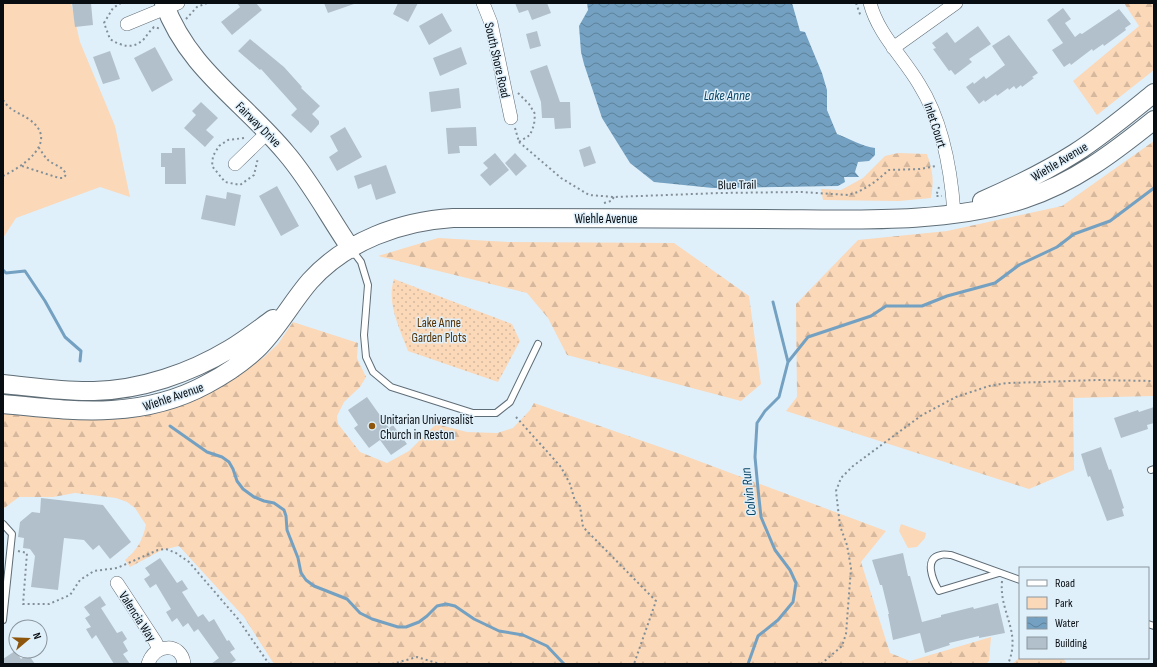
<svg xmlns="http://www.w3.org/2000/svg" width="1157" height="667" viewBox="0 0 1157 667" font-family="'Sofia Sans Condensed',sans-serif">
<defs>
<pattern id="forest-firs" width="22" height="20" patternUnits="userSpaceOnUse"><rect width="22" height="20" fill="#fad8b8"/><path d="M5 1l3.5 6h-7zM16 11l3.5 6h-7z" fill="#d5b89d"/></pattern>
<pattern id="garden-dots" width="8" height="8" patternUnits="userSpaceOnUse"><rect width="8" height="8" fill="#fad8b8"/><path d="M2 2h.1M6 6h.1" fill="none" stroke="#d5b89d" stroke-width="1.8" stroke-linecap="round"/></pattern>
<pattern id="water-waves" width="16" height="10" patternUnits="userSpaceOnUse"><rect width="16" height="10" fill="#74a1c1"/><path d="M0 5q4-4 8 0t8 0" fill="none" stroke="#5d829b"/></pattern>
</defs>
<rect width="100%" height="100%" fill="#e0f0fb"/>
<path fill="#fad8b8" d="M3,3H71L80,42L115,126L130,197L100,187L16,218L3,238Z
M901,524L926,533L925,538L917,547L908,548L899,531Z"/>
<path fill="url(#forest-firs)" d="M1124,3H1154V70L1097,115L1073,81L1139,26Z
M1154,141V396L1073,398L1074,470L1029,489L786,411L797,397L796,304L858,240L947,231L1062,206Z
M898,153L927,154C933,172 934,180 931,198L899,201L823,200L821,189L841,190L863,178L885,156Z
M438,238L509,242L674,243L749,296L761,384L741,401L567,355L548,318L527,293L378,256Z
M293,322L358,343L357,358L366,377L360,387L344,402L337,416L338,424L360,452L387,463L409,451L436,424L467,432L497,433L513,428L530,410L534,403L680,454L886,531L861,562L890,653L910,661L991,637L989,661L986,664H274L244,617L179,546L162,550L130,567L125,560C138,549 142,541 146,525L135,508L127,502L116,498L75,493L53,497H19L3,509V412L208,393L263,358L278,344Z
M1020,657V658H1063L1067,664H1012Z"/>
<path fill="url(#garden-dots)" d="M394,279L512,324L520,341L498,382L408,351C400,329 386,303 394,279Z"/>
<path fill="url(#water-waves)" d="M587,3H792L800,31L805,32L822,73L827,90V110L837,134C848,138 864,147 875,148V155L869,161L858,162L855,172L859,177H844L845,182L838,186L713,188L654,182L630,163L602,118L584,64L581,52L579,26L588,10Z"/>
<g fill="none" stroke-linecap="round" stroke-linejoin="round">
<path stroke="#74a1c1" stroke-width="3" d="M3,270L6,273L25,271L45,301L65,337L81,351L80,361
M788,362L808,337L871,316L886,306H922L947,296L995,283L1019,265L1057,247L1074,234L1110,221L1154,188
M170,426L207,452L222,457L229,462L233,469L237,481L243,489L254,497L264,501L274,503L284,510L286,516L287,530L298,558L301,573L306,580L314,586L347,599L360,613L372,619L398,627H406L419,622L427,616L437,606L446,604L455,606L474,619L499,631L523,635L547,646L564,664
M748,664L758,636L778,620L793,602L796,583L790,570L775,550L761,517L758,489L755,457L757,423L765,411L779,397L788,362L773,302"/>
</g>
<path fill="#b2c0cb" d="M72,3H91L93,25L75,27Z
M237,3H256L262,10L232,35L221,22L240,7Z
M324,3H354V4L328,13Z
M398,3H418L408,22L393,14Z
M515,3H547L551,13L532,20L528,10L519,13Z
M1063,8L1071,19L1065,23L1075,37L1080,33L1082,34L1119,9L1131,24L1125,28L1126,30L1104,46L1103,44L1093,51L1092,49L1071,65L1070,63L1064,67L1052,50L1063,43L1047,20Z
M442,13L452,31L429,45L419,26Z
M978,26L991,44L969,59L972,62L955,75L951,70L949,71L933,49L936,48L932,43L947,32L955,43Z
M537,31L541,46L530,49L526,34Z
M1009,35L1038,73L1032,77L1034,78L1022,87L1021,85L1016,89L1014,86L1009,90L1008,88L997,96L996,94L985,102L984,100L979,104L966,87L973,82L974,84L984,76L986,79L1005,65L992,46Z
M250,39L284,67L302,87L301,88L320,106L312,114L319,121V124L311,133L291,115L297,109L261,69L260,70L238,51Z
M155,47L173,80L152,92L134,58Z
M461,47L467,64L440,76L433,58Z
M110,51L120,79L103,84L93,57Z
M547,65L560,102H570L571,128L555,129L554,118H542L541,102L530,71Z
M459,88L461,108L431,112L429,92Z
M201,102L218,118L206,130L214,137L205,147L184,128L196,115L192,111Z
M345,127L362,157L337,171L329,157L338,151L330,136Z
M476,127L477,146H459L460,153L448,154L446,128Z
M590,146L596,163L584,167L579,150Z
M172,148H185L186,184H165V167H161V153H172Z
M495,153L509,170L490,186L480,175L488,168L483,163Z
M515,153L527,166L516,176L505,163Z
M386,165L396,193L376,200L371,184L358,189L354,176Z
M277,186L299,226L281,236L259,196Z
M227,192L241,195L235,226L201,219L206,195L226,199Z
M367,397L389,428L393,425L407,444L391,455L380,440L369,448L354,428L358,425L348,410Z
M1154,407V423L1147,425L1148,429L1121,438L1114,418L1138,410L1139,412Z
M1101,447L1109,470L1111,469L1124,508L1122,509L1124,516L1107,521L1090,476L1088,477L1081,454Z
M41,498L103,505L131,542L110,559L99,545L93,550L84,540L64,538L58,590L31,587L35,556L30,549L23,548L24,538L18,537L20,522L32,512L40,513Z
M903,553L908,576H910L922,622L941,617V615L973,607L974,609L998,603L1005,633L979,638V636L949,643L950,645L925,653L920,633L893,640L888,614H889L882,585H880L872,560Z
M160,558L177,583L182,580L188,589L182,592L198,617L203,614L209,622L214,619L227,641L229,640L235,649L230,652L236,660L230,664H211L219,658L198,629L194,632L188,623L183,627L177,618L172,622L166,612L171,609L156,584L150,588L144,579L150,575L145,568Z
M100,596L106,605L101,608L117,633L122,631L127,639L123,642L128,651L123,654L130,664H114L96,635L92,639L86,629L91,627L85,618L90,615L84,607Z
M15,651L21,659L28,654L35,664H3V659Z"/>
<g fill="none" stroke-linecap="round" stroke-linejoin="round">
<g stroke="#5f6d76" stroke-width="8">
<path id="lane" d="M352,250L361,262L368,285L364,335L366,357L373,372L391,387L473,413H496L510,402L538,344
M1151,470L1154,469
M3,524L12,534L3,620
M999,573L939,591C933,581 923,558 941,555C943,554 948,555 951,555L1020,580
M1148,624L1154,626"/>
</g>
<g stroke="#5f6d76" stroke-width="14">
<path id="street" d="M483,3L491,23L511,118
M870,3C878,34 903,57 919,84C943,122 951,169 954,213
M127,24L178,3
M893,48L956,3
M235,164L268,132
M117,583L155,641L159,649
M148,664C154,643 182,642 184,664"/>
</g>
<g stroke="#5f6d76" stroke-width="20">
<path id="secondary" d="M164,3C188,69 243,101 286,153C311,182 329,217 351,249
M982,201C1014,187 1045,172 1075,153C1103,135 1128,114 1154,93
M3,384C33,387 64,392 94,391C141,390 190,373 230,349C245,340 259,329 273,319
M3,404C74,411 141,420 207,384C224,375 242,363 256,350C277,330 291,303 310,281C346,241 401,221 453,218C556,218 660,218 763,219C846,219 944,225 1024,199C1075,182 1113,153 1154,120"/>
</g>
<path stroke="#838f97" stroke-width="2" stroke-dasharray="2 3" stroke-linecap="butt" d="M121,3L113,8L104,23L110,39C121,46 133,50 144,39C147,35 150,31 154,27L161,29
M856,3L861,17
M186,19L197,7L207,3
M518,93L529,104L535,114L534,125L530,135L519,142
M3,100C11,112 19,112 30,120C60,142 22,167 3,176
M515,128L519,142
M244,138L228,140L219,146L213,156L212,166L225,182L240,185L254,175L258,158
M519,142L561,178L589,195L614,197L720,193L801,192L848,195L858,192L867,187L876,181L889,170L920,169L936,166
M22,166L59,178H63L66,175C64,166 52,165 47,159C44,156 42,152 39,148
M939,187L936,196H942
M604,203L611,201L614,197
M516,417L561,467L570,484L575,501L580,506L583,527L656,601L634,664
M18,551L27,553L23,604H49L70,595L80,580L94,571L117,568L158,550L166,549L176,553L189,562L238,619L269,664
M1002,581C999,613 1022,631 1008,664
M392,664L417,657L440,664
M821,664L842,646L846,634L851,568L847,545L840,526L836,491L841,478L853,466L922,415L956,397L989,386L1007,383L1043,382L1097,380L1154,381"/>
<use href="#lane" stroke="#fff" stroke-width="6"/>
<use href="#street" stroke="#fff" stroke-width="13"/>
<use href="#secondary" stroke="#fff" stroke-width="18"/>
</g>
<circle fill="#8e560c" stroke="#e0f0fb" stroke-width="1.5" cx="372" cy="426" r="4"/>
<g text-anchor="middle" stroke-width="3" stroke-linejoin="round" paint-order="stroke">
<g font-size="13" fill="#080d11" stroke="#e0f0fb">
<text transform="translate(498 60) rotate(77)" y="5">South Shore Road</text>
<text transform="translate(259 124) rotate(45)" y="5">Fairway Drive</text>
<text transform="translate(936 125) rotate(72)" y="5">Inlet Court</text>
<text transform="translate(1059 161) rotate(-31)" y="5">Wiehle Avenue</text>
<text transform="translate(737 184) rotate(-1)" y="5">Blue Trail</text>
<text x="606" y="223">Wiehle Avenue</text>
<text transform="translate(173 396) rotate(-19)" y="5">Wiehle Avenue</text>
<text transform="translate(138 616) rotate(57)" y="5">Valencia Way</text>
</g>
<g font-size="13" fill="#563101" stroke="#e0f0fb">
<text x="439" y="327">Lake Anne<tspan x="439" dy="15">Garden Plots</tspan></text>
</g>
<g font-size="13" fill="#080d11" stroke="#e0f0fb" text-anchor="start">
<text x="380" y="424">Unitarian Universalist<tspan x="380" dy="15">Church in Reston</tspan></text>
</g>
<g font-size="14" font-style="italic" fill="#074262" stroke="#e0f0fb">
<text x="727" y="100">Lake Anne</text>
<text transform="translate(748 492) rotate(-97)" y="5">Colvin Run</text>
</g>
</g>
<rect width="1157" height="667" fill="none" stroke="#080d11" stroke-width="8"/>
<rect x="1019" y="567" width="130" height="92" fill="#e0f0fb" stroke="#8a959d"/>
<rect x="1027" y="580" width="20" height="6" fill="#ffffff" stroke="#8a959d"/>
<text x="1055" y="587" font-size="12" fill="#080d11">Road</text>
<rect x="1027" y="597" width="20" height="12" fill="#fad8b8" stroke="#8a959d"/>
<text x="1055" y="607" font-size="12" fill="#080d11">Park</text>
<rect x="1027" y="617" width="20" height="12" fill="url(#water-waves)" stroke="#8a959d"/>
<text x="1055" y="627" font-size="12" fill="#080d11">Water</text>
<rect x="1027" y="637" width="20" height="12" fill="#b2c0cb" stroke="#8a959d"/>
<text x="1055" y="647" font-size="12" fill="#080d11">Building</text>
<g transform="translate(28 639) rotate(71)"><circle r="19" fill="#e0f0fb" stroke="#8a959d"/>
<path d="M0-3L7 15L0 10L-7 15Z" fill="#8e560c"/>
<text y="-6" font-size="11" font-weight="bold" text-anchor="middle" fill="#080d11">N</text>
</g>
</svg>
